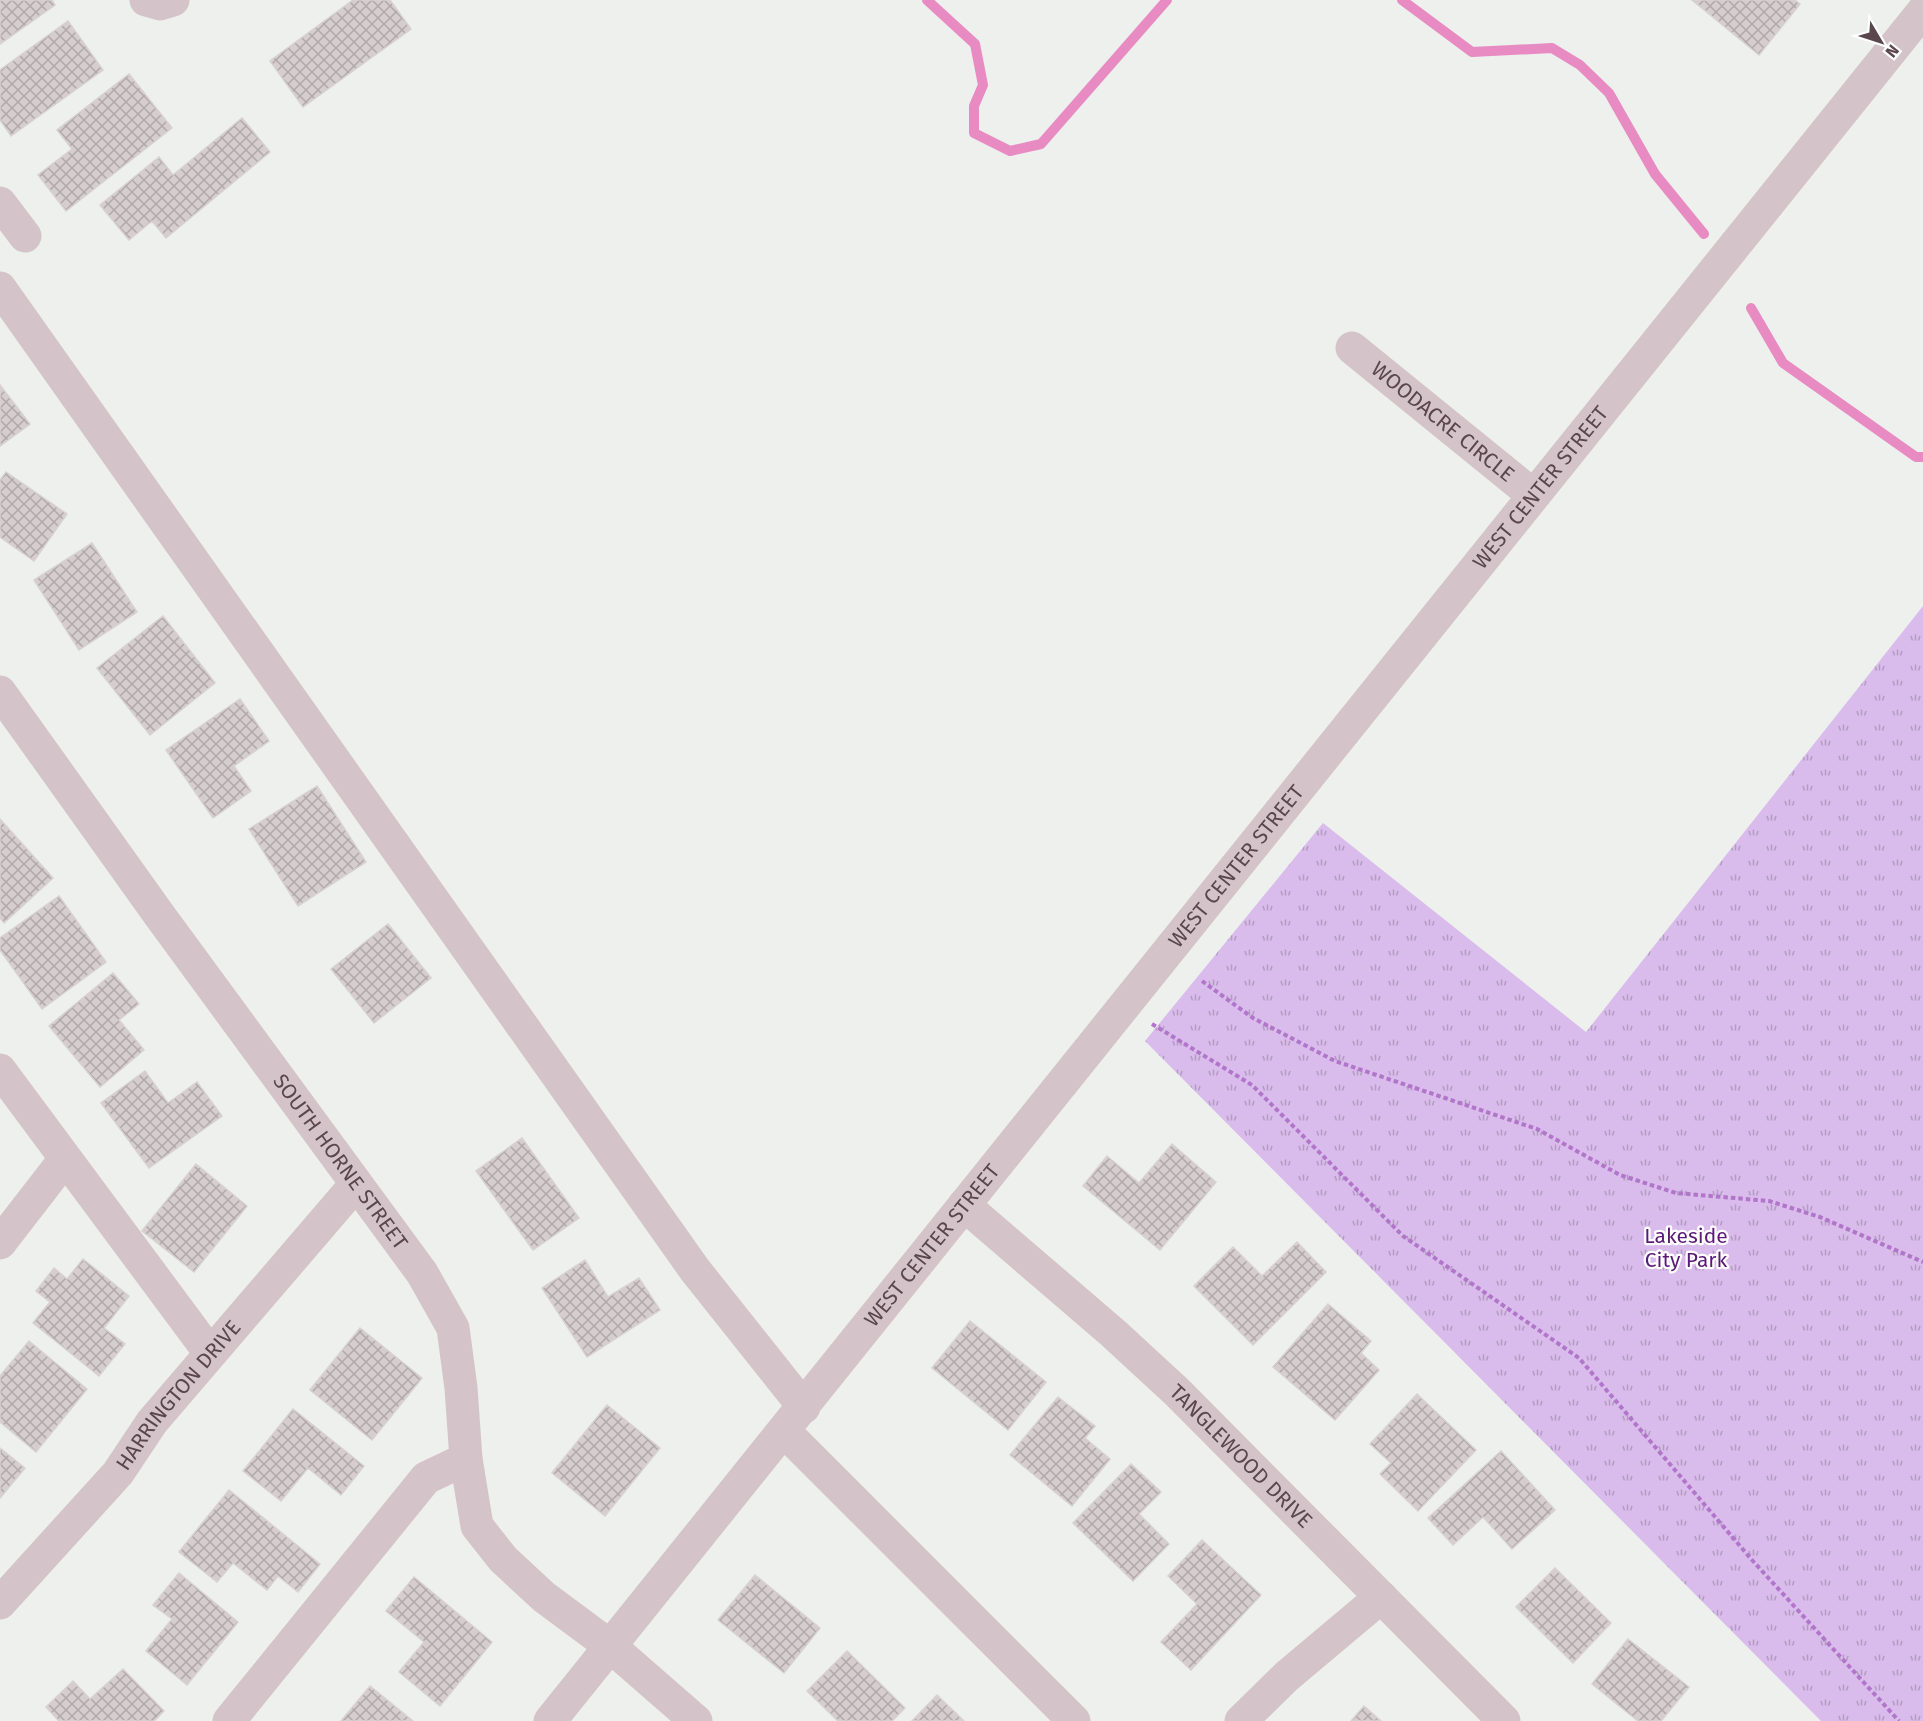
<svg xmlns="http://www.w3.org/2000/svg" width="1923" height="1721" viewBox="0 0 1923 1721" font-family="'Fira Sans',sans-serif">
<defs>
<pattern id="park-tufts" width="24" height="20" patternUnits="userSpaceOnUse" patternTransform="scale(1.5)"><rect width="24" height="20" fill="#d9bcec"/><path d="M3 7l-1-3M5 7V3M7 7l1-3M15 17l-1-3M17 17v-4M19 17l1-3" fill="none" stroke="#b39bc1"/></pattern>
<pattern id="building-cross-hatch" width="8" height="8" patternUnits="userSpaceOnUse" patternTransform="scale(1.5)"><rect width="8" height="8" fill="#d5cdce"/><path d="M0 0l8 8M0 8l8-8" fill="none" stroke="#b0a8a9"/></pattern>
</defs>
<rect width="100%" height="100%" fill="#edf0ed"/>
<path fill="url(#park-tufts)" d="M1923,606V1721H1821L1145,1041L1323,823L1586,1032Z"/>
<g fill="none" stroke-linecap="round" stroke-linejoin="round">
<path stroke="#e88bc2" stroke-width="10" d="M927,0L975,44L983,85L974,106V133L1010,151L1041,144L1167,0
M1402,0L1472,52L1552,48L1580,65L1609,93L1655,174L1704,234
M1751,308L1783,363L1916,457H1923"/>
</g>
<path fill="url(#building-cross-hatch)" stroke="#d8d1d2" stroke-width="1.5" d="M0,0H52L55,5L0,44Z
M353,0H390L411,29L303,107L270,61Z
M1692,0H1795L1800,4L1759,55Z
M68,21L103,70L11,136L0,120V70Z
M129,74L172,128L66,211L38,175L72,149L57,130Z
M242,118L270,152L166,238L152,221L129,240L100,205L159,157L173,175Z
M0,385L30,424L0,446Z
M6,472L67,514L34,561L0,537V480Z
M92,543L137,612L79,650L34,580Z
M163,616L215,683L150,735L97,668Z
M240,699L269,741L234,766L251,791L213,818L166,750Z
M317,786L366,862L298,906L249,829Z
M0,819L53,878L4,923L0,918Z
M59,896L106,962L42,1009L0,950V938Z
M388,924L431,978L374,1023L331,969Z
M113,973L139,1004L119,1020L144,1050L100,1087L49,1026Z
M145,1071L168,1103L197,1082L222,1116L149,1168L101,1103Z
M522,1138L579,1218L533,1250L476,1171Z
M1172,1144L1216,1182L1160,1250L1083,1186L1107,1156L1139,1183Z
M196,1164L247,1206L194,1272L142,1231Z
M1297,1242L1326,1272L1253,1345L1194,1286L1233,1247L1262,1276Z
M83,1259L129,1296L104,1328L125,1344L99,1376L33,1323L50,1302L36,1291L54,1268L67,1279Z
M585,1260L608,1297L639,1278L660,1310L587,1357L542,1288Z
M1328,1304L1371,1341L1361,1353L1379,1370L1335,1420L1273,1367Z
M970,1321L1046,1382L1008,1430L932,1368Z
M360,1328L422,1378L372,1440L310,1390Z
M29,1341L87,1389L36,1452L0,1422V1376Z
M1417,1394L1476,1450L1418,1511L1380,1474L1391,1463L1370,1444Z
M1058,1397L1095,1426L1085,1438L1110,1459L1072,1506L1010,1455Z
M607,1405L660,1448L605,1516L552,1473Z
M293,1409L364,1466L341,1495L308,1468L281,1501L243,1471Z
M0,1448L25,1468L0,1498Z
M1501,1451L1555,1510L1512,1549L1483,1517L1453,1545L1428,1518Z
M1131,1464L1161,1492L1139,1514L1169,1544L1133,1581L1073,1523Z
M229,1490L320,1564L298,1592L278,1576L267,1590L233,1563L217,1582L179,1552Z
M1202,1540L1261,1595L1191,1670L1161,1642L1197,1604L1168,1576Z
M1555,1568L1611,1623L1573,1663L1516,1607Z
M179,1573L238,1622L187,1685L146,1651L172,1619L153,1605Z
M755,1575L820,1628L784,1673L718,1620Z
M414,1577L492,1642L440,1706L399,1672L424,1642L386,1611Z
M1628,1639L1689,1687L1661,1721H1638L1592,1684Z
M847,1651L905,1708L892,1721H838L807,1691Z
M123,1669L164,1711L154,1721H59L46,1707L73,1681L90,1699Z
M370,1686L413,1721H341Z
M937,1695L964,1721H912Z
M1364,1706L1381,1721H1351Z"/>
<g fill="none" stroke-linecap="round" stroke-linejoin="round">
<path stroke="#b176c9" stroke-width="4" stroke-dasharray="4.5 3" stroke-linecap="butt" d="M1202,981L1253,1018L1335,1061L1537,1129L1620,1175L1676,1193L1769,1201L1820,1217L1923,1262
M1152,1024L1252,1085L1403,1236L1579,1358L1752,1560L1899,1721"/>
<g stroke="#d4c4c9" stroke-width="33">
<path d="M146,0L160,4L173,0"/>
<path d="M0,203L25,236"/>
<path d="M0,288L695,1270L804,1407"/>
<path id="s1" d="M1352,348L1533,495"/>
<path id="s2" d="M0,692L160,916L422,1273L453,1328L461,1388L466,1459L477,1526L503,1559L544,1597L610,1646L696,1721"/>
<path d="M0,1070L210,1353"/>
<path id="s3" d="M964,1205L1113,1333L1177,1392L1504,1721"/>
<path d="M0,1243L65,1159"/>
<path d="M784,1431L1074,1721"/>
<path id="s4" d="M0,1603L118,1473L152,1422L356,1184"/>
<path d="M229,1721L426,1478L466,1459"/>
<path id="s5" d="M550,1721L1923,11"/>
<path d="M1241,1721L1287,1676L1381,1597"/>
</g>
</g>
<g text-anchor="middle" stroke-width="4.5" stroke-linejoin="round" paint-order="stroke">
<g font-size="21" fill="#5a464c" stroke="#fff">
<text dy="7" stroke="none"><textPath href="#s1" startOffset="117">WOODACRE CIRCLE</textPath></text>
<text dy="7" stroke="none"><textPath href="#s5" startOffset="1582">WEST CENTER STREET</textPath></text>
<text dy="7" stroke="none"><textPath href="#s5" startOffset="1096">WEST CENTER STREET</textPath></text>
<text dy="7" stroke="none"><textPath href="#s2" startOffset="580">SOUTH HORNE STREET</textPath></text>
<text dy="7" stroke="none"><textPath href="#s5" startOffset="610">WEST CENTER STREET</textPath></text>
<text dy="7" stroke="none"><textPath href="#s4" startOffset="274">HARRINGTON DRIVE</textPath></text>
<text dy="7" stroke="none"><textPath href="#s3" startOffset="374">TANGLEWOOD DRIVE</textPath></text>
</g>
<g font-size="21" fill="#5c1a77" stroke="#fff">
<text x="1686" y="1243">Lakeside<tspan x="1686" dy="24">City Park</tspan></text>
</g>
</g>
<g transform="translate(1881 42) rotate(129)" stroke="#ffffff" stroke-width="4.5" paint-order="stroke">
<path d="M0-4.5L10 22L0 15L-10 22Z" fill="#5a464c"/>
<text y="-9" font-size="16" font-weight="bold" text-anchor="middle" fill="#5a464c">N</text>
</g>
</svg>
